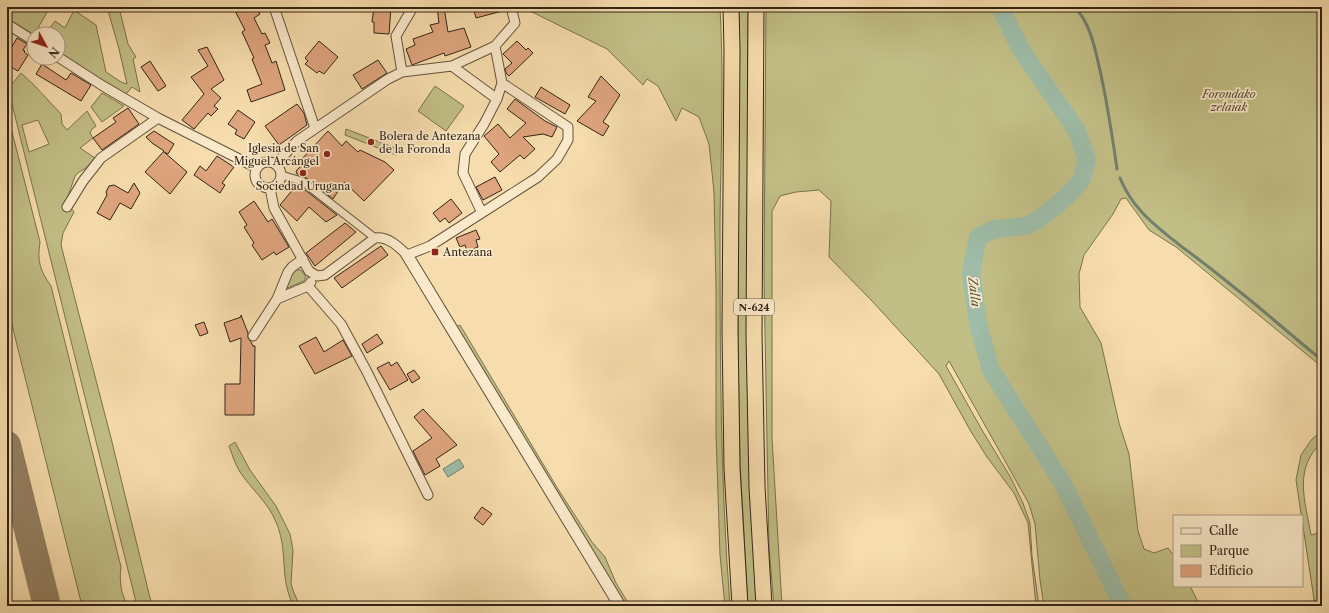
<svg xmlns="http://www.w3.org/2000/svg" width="1329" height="613" viewBox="0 0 1329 613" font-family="'Libre Caslon Text',serif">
<rect width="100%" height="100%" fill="#f7ddad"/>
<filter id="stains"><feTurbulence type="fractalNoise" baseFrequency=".005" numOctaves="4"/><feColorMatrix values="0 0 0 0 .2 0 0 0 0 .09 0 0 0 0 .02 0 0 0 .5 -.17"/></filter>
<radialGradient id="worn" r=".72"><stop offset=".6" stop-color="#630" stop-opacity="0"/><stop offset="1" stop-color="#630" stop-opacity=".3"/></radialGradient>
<path fill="#c2bf86" stroke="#7a724e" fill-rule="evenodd" d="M7,7H50L38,28L46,33L55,21L65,28L74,10L96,25L106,72L121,82L127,84L119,49L107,7H119L128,44L136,57L133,59L140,92L132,87L127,93L124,94L117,90L58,52V34H34V36L7,18Z
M522,7H720C724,78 721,148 720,219C720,348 720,477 730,606H725L720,555L716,434V288L714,192L709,144L699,117L682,108L676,121L658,86L647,79L643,85L607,49Z
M739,7H748L747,346L749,461L757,606H748L740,462L738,346Z
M766,7H1322V367L1176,247L1149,230L1126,198L1121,199L1113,214L1084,255L1079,274L1080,307L1101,343L1119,423L1129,454L1138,531L1144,549L1154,553L1168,548L1174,556V586H1190L1200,606H1044L1040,580L1035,524L1029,504L949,361L946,366L982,430L1011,478L1023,503L1030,523L1032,556L1039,606H1036L1028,523L1014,493L987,457L970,430L939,374L872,301L829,257L831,201L819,190L796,192L780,196L772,211V438L782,606H774L769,548L764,277Z
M21,73L34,85L61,114L62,124L67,130L87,111L96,126L92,129L90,133L93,138L80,148L95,158L86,168L79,172L75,176L66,202L74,212L63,233L61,245L111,438L152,606H137L12,104L7,91V76L10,79L12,84ZM38,120L49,144L29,152L22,125Z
M435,86L464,106L446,131L418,111Z
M102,93L124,106L102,122L91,107Z
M7,112L40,242C37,262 40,270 51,286L121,567C119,580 121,595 128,606H82L7,305Z
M346,129L398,149L396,155L345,135Z
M297,270H301L306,277L304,281L285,289L292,272Z
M460,325L558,489L592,542L605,557L616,583L630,606H624L456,327Z
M1322,431V442C1293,469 1305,500 1311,535L1322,532V606H1315L1296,480L1301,455L1312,439Z
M235,442L250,470L276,506L290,534L293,550L291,584L294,593L300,606H293C289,596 286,587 285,576C283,557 284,540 276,522C268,502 251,489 240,472C235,464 232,454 229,446Z"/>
<path fill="#9ebca7" stroke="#737f6d" d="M459,459L464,467L448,477L443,469Z"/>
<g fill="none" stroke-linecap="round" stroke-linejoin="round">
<path stroke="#737f6d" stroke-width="3" d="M1075,7C1090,24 1094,44 1099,66C1107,100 1112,134 1117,169
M1120,178C1133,210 1156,226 1182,247C1202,261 1221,277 1240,292C1268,314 1294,338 1322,360"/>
<path stroke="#9ebca7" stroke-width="18" d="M1000,7L1020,48L1077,131L1087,160L1081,181L1065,198L1038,220L1026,226L995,229L978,237L971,273L978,324L991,370L1062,482L1123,606"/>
<path stroke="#948062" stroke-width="28" d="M7,445L47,606"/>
</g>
<path fill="#dfa57e" stroke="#322417" d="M233,7H256L260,14L254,18L262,34L265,33L270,43L265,45L272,63L276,61L285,90L251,102L247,90L262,84L252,59L254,58L242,32L245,30Z
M374,7H391L389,34L374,33V22H372Z
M437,7H444L448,32L464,28L471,47L445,56L444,53L412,65L406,49L415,45L413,39L433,32L430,25L439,23Z
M473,7H505L506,10L476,18Z
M17,38L27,44L23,50L25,51L24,52L28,55L18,71L7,65V55Z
M319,41L338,57L324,74L319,71L317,73L305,64L308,61L305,58Z
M517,41L526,50L528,48L533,53L509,76L506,73L505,69L512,63L503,54Z
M207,47L224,80L211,89L221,98L214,106L218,109L211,116L208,113L194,129L182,120L204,94L191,77L208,66L198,50Z
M378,60L387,73L362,89L353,75Z
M150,61L166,86L158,91L141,67Z
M42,64L66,80L71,73L91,85L81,101L36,74Z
M601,76L620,95L603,122L609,126L603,136L577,121L596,101L588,97Z
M541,87L570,105L565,114L535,97Z
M515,99L545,121L557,127L552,137L543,134L523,137L535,149L524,159L520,155L500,172L491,162L499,154L484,136L498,124L510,138L526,123L507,109Z
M297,104L304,113L307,125L279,145L265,126Z
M128,108L139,124L102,150L93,138L116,122L113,118Z
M238,110L255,122L244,139L235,134L237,130L228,124Z
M154,131L174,144L168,154L164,152L187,172L170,194L145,172L164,151L152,143L146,137Z
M328,131L342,146L346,141L358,152L360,150L385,162L394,170L364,201L344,182L333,199L305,177L297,174L296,171L303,164L300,161Z
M217,156L234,167L222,183L225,185L220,193L194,175L200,166L206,171Z
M495,177L502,190L483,200L476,187Z
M134,183L140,193L131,209L120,203L110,220L97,213L107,195L106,192L109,186L114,185L128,193Z
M296,184L300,186L337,215L326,222L309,207L297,221L280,205L295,187H294Z
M451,199L462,213L449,223L445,218L440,222L433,213Z
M254,201L268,222L272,219L289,247L276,255L274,252L262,260L252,245L254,243L244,227L247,225L239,212Z
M345,223L356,232L315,266L306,253Z
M476,230L480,239L476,240L478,247L467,251L465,245L460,247L456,238Z
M381,246L388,255L342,288L334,278Z
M241,315L248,333V338L251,342L253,346H255L254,415H225V384H240L241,338L230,342L224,323L241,317Z
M204,322L208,333L200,336L195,325Z
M377,334L383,343L367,353L362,344Z
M316,337L324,352L343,340L352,356L315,374L299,346Z
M389,362L391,366L397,362L408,380L390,390L377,368Z
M414,370L420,378L412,383L407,374Z
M423,409L457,445L436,459L440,466L425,475L413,451L432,438L414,417Z
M482,507L492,514L483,525L474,518Z"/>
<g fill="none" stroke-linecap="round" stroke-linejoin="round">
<g stroke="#63523c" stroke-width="9">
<path id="pedestrian" d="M281,175L302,181L375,238"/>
</g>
<g stroke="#63523c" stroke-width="11">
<path id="minor" d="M274,7L315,128
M7,24L34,41
M58,57L103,86L158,118L257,168
M452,66L497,99
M402,72L396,36L413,7
M255 175a13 13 0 1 1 26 0a13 13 0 1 1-26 0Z
M276,164L297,141L388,79L402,72L452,66L495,46L515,23L511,7
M270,188L274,208L309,271L317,276L325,275L375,238C388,236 399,247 407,255L430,246L538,177L557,159L568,140V127L502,83L495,46
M67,207L83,181L101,158L158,118
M482,213L463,173L465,154L484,124L497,99L502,83
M308,286L341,324L366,370L428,495
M277,299L308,286L311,282
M253,336L277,299L288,272L292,267L303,259"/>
</g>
<g stroke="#63523c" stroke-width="13">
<path id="tertiary" d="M407,255L620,606"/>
</g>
<g stroke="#322417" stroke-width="17">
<path id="trunk" d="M731,7L732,50L730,329L732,468L740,606
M756,7L754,335L757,487L764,606"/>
</g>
<use href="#pedestrian" stroke="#fae9ca" stroke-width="7"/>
<use href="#minor" stroke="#fae9ca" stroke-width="9"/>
<use href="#tertiary" stroke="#fae9ca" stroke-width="11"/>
<use href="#trunk" stroke="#f7ddad" stroke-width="15"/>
</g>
<g fill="#8f2418" stroke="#fae9ca" stroke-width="1.5">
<circle cx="371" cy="142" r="4"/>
<circle cx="327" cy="154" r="4"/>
<circle cx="303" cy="173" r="4"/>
<rect x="431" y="248" width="8" height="8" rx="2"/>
</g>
<g text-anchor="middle" stroke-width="3.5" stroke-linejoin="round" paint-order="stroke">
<rect fill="#fae9ca" stroke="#6e5f4d" stroke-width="1" x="734" y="299" width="40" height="16" rx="3"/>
<g font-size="10" font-weight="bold" fill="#322417">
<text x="754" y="311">N-624</text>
</g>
<g font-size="11" font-style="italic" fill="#564b33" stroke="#fae9ca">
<text x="1229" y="98">Forondako<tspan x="1229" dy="13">zelaiak</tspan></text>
</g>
<g font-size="11" fill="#322417" stroke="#fae9ca" text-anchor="start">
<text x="379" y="140">Bolera de Antezana<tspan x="379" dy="13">de la Foronda</tspan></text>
<text x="319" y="152" text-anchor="end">Iglesia de San<tspan x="319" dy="13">Miguel Arcángel</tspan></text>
<text x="303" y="190" text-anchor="middle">Sociedad Urugana</text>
<text x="443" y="256">Antezana</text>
</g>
<g font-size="12" font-style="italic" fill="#525242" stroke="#fae9ca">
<text transform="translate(974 292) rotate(83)" y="4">Zalla</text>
</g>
</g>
<rect width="1329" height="613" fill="none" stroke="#f7ddad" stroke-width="24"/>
<rect x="8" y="8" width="1313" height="597" fill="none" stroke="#322417" stroke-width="2"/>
<rect x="12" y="12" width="1305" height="589" fill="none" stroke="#322417"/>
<rect x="1173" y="515" width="130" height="72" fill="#fae9ca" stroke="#aa9a82"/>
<rect x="1181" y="528" width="20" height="6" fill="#fae9ca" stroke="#aa9a82"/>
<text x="1209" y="535" font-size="12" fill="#322417">Calle</text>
<rect x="1181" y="545" width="20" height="12" fill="#c2bf86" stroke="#aa9a82"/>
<text x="1209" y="555" font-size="12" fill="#322417">Parque</text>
<rect x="1181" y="565" width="20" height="12" fill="#dfa57e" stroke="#aa9a82"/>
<text x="1209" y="575" font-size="12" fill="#322417">Edificio</text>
<g transform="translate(46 46) rotate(130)"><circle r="19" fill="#fae9ca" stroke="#aa9a82"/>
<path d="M0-3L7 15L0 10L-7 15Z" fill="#8f2418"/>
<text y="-6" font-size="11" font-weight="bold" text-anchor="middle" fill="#322417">N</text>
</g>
<rect width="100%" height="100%" filter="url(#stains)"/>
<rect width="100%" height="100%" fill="url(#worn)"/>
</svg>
